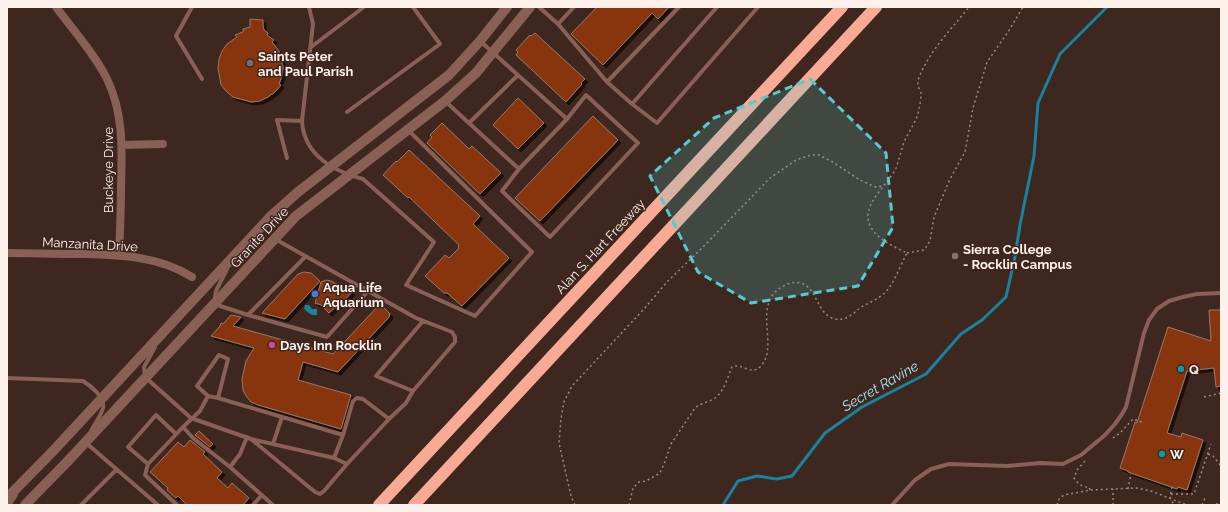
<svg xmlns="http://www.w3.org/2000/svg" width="1228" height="512" viewBox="0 0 1228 512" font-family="Raleway,sans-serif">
<defs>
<filter id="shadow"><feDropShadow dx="3" dy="3" stdDeviation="0" flood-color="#0009"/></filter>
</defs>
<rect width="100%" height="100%" fill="#3e271e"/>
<path fill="#18839e" d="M305,305H309L312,309H317V315C310,316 308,312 304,309Z"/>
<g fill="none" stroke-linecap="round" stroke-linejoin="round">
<path stroke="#18839e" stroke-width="3" d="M723,505L738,481L757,476L777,479L792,476L825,433L862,407L926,374L961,334L982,320L1006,297L1015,257L1020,225L1034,156L1038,103L1060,54L1107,7"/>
</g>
<path fill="#883610" stroke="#95796e" filter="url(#shadow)" d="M597,7H669L658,19L652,13L603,65L571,34Z
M250,19L263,20V26L264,30L268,33L267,35L274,40L272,42L279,51L283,67L282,76L279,84L281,85L275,92L268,97L260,101L251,102L233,97L227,92L221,85L218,68L219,59L222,51L227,44L237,37L235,35L243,32V29L250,27Z
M535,33L585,79L581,83L582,84L566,102L516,55L518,52L516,50L530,35L531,36Z
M518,98L544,123L518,149L493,125Z
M593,116L618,140L540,221L515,198Z
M442,123L469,149L472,146L501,173L480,194L427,143L432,137L430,135Z
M409,150L480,216L473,224L509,258L462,306L447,293H444L425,276L445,255L449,258L459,248L458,247L459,245L409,197L408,198L383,175L396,161L397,162Z
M304,272L311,273L320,281L285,319L262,313L298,274Z
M326,280L331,281L352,292L340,305H338L329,313L321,305L315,303L321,282Z
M380,304L390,314L389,317L338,372L303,362L298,380L351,395L341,429L258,405L251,402L246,396L243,390L242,379L246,361L254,348L211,336L220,326L221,323L223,324L231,315L241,317L233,326L333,354Z
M1209,310H1221V386L1216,387L1214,368L1187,371L1167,433L1181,437L1182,433L1203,440L1187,490L1178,487L1177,489L1128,472V471L1120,468L1135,422L1137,423L1168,327L1211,341Z
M199,431L213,444L210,447L195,435Z
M190,440L205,452L203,454L222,472L217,478L228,488L232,483L249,498L243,505H187L178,496L176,498L167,490L168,488L150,472L178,442L184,447Z"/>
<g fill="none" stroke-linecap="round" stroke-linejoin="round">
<path stroke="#9b8982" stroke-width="1.5" stroke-dasharray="2 3" stroke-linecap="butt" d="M907,253L924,250L930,241L934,217L950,179L965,152L973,108L987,62L1008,32L1023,7
M1204,397L1221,393
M1113,438L1120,433L1133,419L1141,422V420
M1208,454L1213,456L1221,466
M1085,461L1077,470L1074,478C1078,484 1082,487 1089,487L1090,490
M1172,487L1170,497L1174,505
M1128,489L1131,474
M1171,494H1194L1211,444
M575,505L571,496L559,443L561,418L564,402L572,386L644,309L667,282L706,244L770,178L796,160L811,155H819L831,161L860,180L875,187L883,186
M629,505L633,488L639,482L646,481L660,473L664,464L671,444L695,408C701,403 709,402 715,398C724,392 728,376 732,367C741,362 751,376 760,367C780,347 752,307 780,288C783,286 787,284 791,283C817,278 814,311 832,318C848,324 855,309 867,304C875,300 883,296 889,288C896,278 901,264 907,253C893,246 870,237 868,218C866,201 889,183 896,168C899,160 901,151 904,142C909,131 917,121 919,109C920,104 921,98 921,94C921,91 918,88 918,85C917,79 922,70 925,65C936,44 954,26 969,7
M1057,505L1059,499L1064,495L1091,490L1136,488L1151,491L1187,505
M1113,505V489
M1202,505L1205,498
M1217,505V502"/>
<path stroke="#886056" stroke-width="4" d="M192,7L176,36L202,79
M309,7L313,24L302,121C304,155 333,171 363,179L434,242L406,285L475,316L532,252L408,130
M539,7L558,24L607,82
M679,7L607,82L632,104L657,123L758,7
M558,24L574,7
M311,47L364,7
M445,101L519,169L502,191L550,237L638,143L586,95L567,119L480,41
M632,104L717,7
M347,112L440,44L413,7
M469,123L518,75
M287,158L277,120L302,121
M519,169L567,119
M227,269L216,291L214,304L248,315L305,257
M248,315L327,337L368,291
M155,347L144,367L145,377L191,418L251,439L334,458L347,464
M7,378L83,381C91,386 105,397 103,408C102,414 94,425 91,431
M413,391L376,376L423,321
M208,396L197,386L219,355L228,359L218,398L343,435L334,458
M183,427L200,411L208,396L218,398
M176,434L156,415L128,447L148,464L183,427L193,438L230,467L273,505
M343,435L353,401L357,398L363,399L389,419
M251,439L315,492L320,494L324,491L347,464L389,419L406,403L413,391L455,342V337L452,332L416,318L275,239
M85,442L158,505
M273,444L282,417
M148,464L145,475L177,505
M230,467L240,454L247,437
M9,505L16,495
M81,505L116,470
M253,505L262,495
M892,505L915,480L931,469L949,464L1007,466L1040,463L1063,464L1081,455L1105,435L1115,424L1122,414L1126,407L1144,333L1149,320L1157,309L1169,301L1183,297L1197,294L1221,293"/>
<path stroke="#886056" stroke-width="8" d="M56,7C73,30 94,53 107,79C124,114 122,150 121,187C121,210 120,232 119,255
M122,145L163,144
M7,253C31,253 54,254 78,254C118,255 157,255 192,277"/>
<path stroke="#886056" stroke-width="10" d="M7,498L54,450L271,216L298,192L449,75L480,41L507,7
M25,505L67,462L296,216L445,101L476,73L530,7"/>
<path stroke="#f9aa95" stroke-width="12" d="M379,505L842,7
M414,505L876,7"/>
</g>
<path fill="#52ccd0" fill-opacity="0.2" stroke="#52ccd0" stroke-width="3" stroke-dasharray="8 5" stroke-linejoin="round" d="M810,79L886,153L893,227L858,286L751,303L698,272L650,176L714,118Z"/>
<circle fill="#6b7280" stroke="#3e271e" stroke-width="1.5" cx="250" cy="63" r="4"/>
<circle fill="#8d6e63" stroke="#3e271e" stroke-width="1.5" cx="955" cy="256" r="4"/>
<circle fill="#3f7fe0" stroke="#3e271e" stroke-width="1.5" cx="315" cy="294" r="4"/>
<circle fill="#d1479c" stroke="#3e271e" stroke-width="1.5" cx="272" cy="345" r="4"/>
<g fill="#0f9aa8" stroke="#3e271e" stroke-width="1.5">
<circle cx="1181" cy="369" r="4"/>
<circle cx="1162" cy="454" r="4"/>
</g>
<g text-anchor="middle" stroke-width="3" stroke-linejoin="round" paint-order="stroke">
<g font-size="13" font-weight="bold" fill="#fef1ec" stroke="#3e271e" text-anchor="start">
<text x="258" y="61">Saints Peter<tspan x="258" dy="15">and Paul Parish</tspan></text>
<text x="963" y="254">Sierra College<tspan x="963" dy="15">- Rocklin Campus</tspan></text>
<text x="323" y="292">Aqua Life<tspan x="323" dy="15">Aquarium</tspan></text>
<text x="280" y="350">Days Inn Rocklin</text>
<text x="1189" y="374">Q</text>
<text x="1170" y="459">W</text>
</g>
<g font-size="13" fill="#fef1ec" stroke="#3e271e">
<text transform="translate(108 170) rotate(-90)" y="5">Buckeye Drive</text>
<text transform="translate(259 237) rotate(-47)" y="5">Granite Drive</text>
<text transform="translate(90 244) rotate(3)" y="5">Manzanita Drive</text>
<text transform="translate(600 246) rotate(-47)" y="5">Alan S. Hart Freeway</text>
</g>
<g font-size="14" font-style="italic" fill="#ade3f5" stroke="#3e271e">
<text transform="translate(880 386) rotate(-30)" y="5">Secret Ravine</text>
</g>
</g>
<rect width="1228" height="512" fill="none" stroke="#fef1ec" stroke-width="16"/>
</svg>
